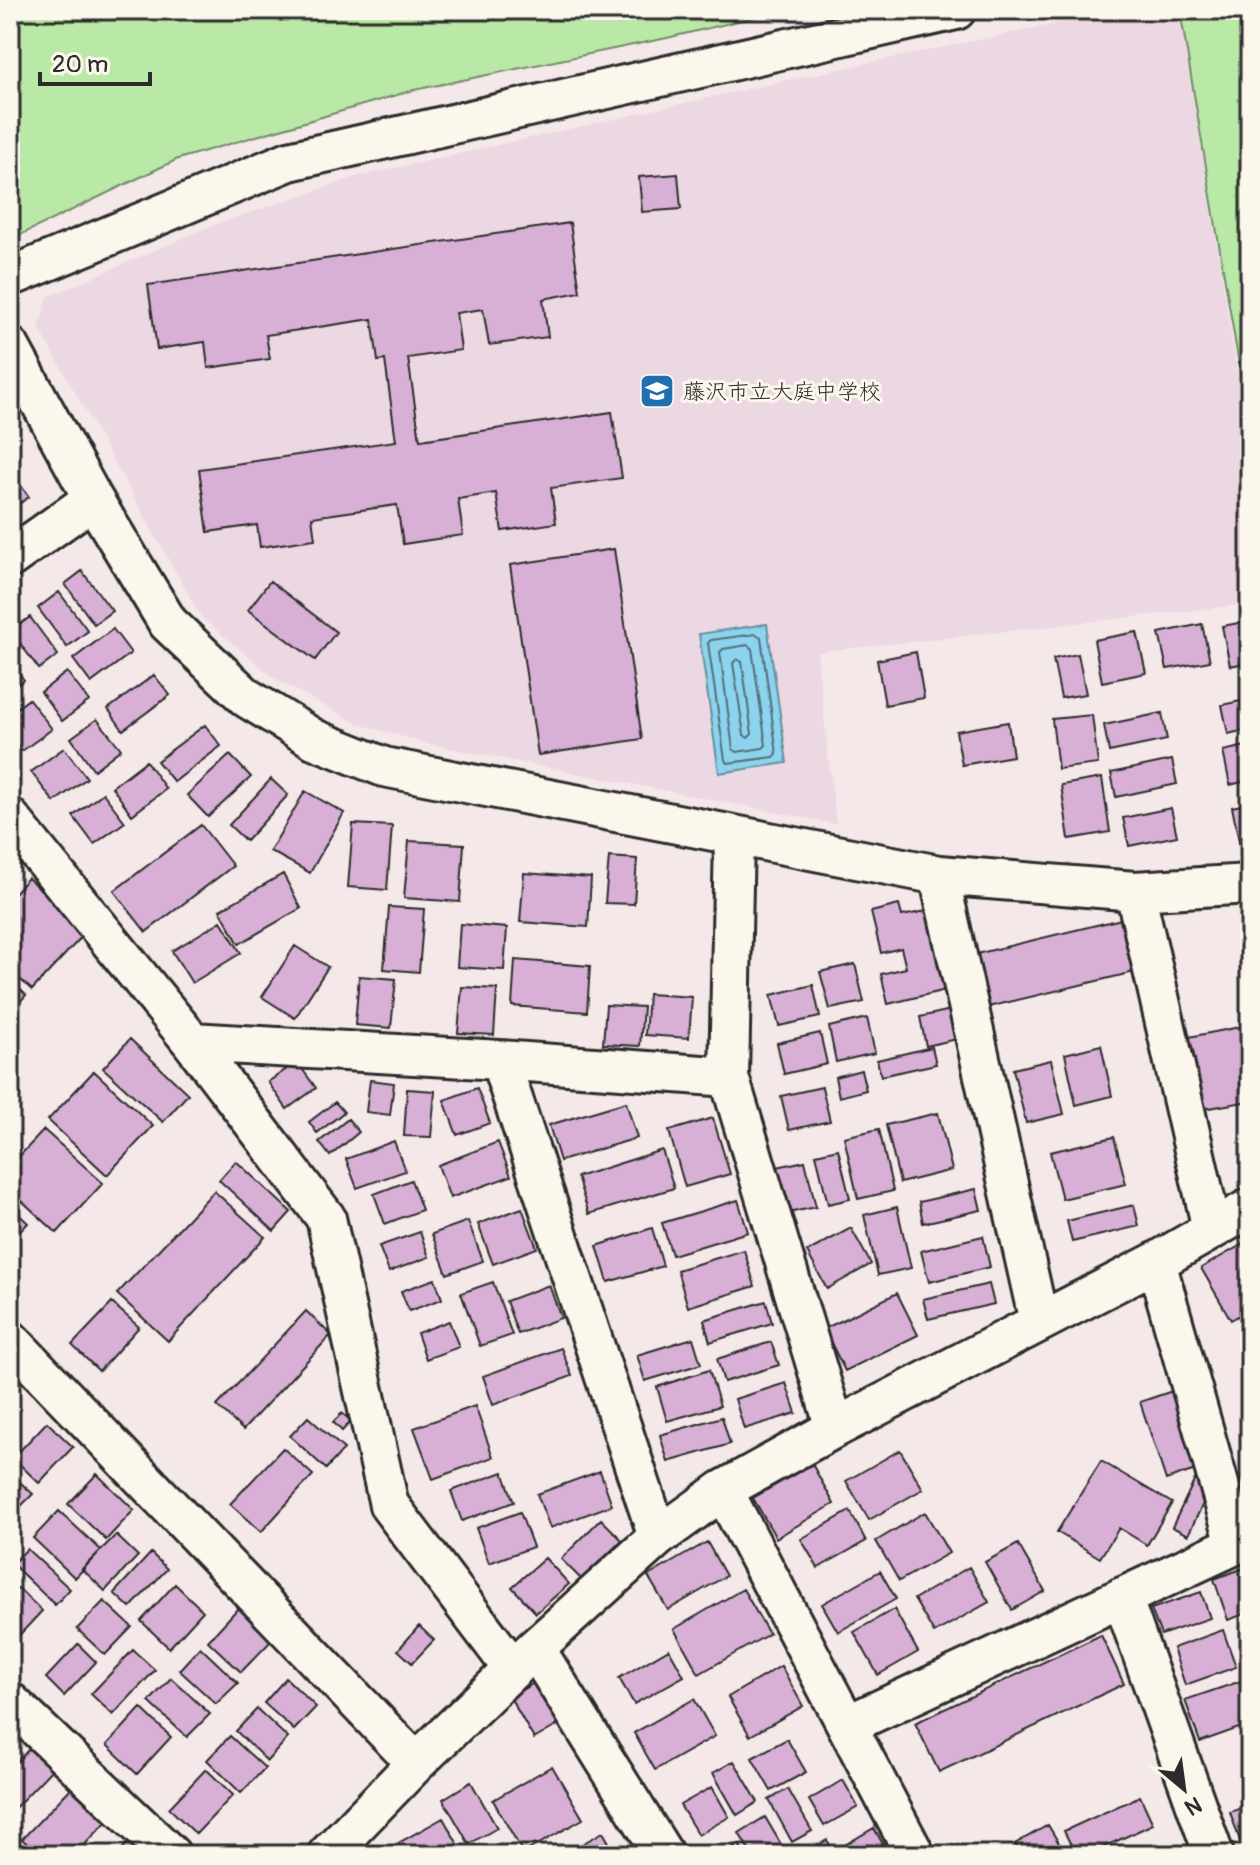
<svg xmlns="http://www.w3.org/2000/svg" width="1260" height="1865" viewBox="0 0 1260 1865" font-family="Pangolin,'Klee One',sans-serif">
<rect width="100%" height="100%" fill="#f4e9e8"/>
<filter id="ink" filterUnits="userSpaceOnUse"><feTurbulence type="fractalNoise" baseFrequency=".0125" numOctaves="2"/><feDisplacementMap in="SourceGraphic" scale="16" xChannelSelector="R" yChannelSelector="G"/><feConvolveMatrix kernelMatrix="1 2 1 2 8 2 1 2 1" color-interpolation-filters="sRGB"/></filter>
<g filter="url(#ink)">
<path fill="#ecd8e3" d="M1122,10H1180L1250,454V604L817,652L836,824L428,744L358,724L277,680L201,617L39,328L48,297L208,227L355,177L787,80Z"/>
<path fill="#bae9a7" stroke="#728a69" stroke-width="2" d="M10,10H770L768,14L667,38L414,90L178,159L10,240Z
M1180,10H1250V431Z"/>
<path fill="#8cd3ee" stroke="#6590a0" stroke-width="2" d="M767,624L787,763L719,773L699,634Z"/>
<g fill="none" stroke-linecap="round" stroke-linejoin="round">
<path stroke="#526e79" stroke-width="2" d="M756,634L761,637L777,754L774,757L728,763L725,760L708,643L711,640Z
M748,645L752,649L766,745L763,748L737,752L733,749L720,652L723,649Z
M737,659L742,662L752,734L748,738L744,735L733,663Z"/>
</g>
<path fill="#d8b0d6" stroke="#2b2b2b" stroke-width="2" d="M678,174L681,209L642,212L639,177Z
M570,223L580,292L543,299L548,337L489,345L483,309L456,313L461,350L408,358L420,440L612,412L622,478L551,488L556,523L502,531L496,493L458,499L463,535L403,544L397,505L312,517L315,539L260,547L257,525L208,532L199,469L396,441L385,360L378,361L372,319L266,335L270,359L208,368L205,342L157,349L148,285Z
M10,470L29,497L10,510Z
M614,549L642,739L538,755L510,565Z
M82,571L112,611L94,624L65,584Z
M270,581L336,632L315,660L248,610Z
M59,592L88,631L67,647L38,608Z
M30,617L58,655L39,669L11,631Z
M1250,621V662L1230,666L1222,626Z
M1202,624L1210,661L1167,669L1159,633Z
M113,629L131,653L91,683L73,659Z
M1137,632L1146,673L1102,682L1094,640Z
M916,652L924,698L885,705L877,660Z
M1078,654L1086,694L1061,698L1053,659Z
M10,661L24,680L10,690Z
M67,672L89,701L62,721L41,692Z
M154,675L170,695L123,730L108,709Z
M29,699L52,729L22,751L10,736V713Z
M1250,699V729L1228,734L1222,705Z
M1162,713L1167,740L1109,752L1104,725Z
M1092,715L1098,764L1058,769L1052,719Z
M97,719L121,749L94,770L71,738Z
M1008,722L1013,756L962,765L956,731Z
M205,725L221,746L174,782L157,761Z
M1250,745V780L1230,785L1223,751Z
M64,748L87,778L54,802L31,772Z
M230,755L251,777L208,817L187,795Z
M1172,760L1177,784L1116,797L1111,773Z
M146,761L166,789L132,815L112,787Z
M1102,778L1110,832L1069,839L1061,785Z
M271,779L288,795L246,841L229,825Z
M305,791L344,813L310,873L270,851Z
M103,793L125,822L94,844L73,816Z
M1250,803V844L1240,846L1232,807Z
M1171,808L1177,836L1129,846L1123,818Z
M353,824L392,826L387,890L348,887Z
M201,825L233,866L146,932L114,891Z
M409,841L464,844L460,902L404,898Z
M609,857L637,859L634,904L605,903Z
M524,873L591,878L588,927L520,922Z
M283,874L301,908L239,944L220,910Z
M28,878L86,932L32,990L10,970V897Z
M899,905L902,916L926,911L946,990L888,1004L881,974L906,968L901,948L881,953L871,912Z
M389,907L424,909L419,972L384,969Z
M1134,916L1147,969L988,1007L976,954Z
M221,921L241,953L192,983L172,951Z
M460,924L507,928L504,970L457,967Z
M295,946L328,967L295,1018L262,997Z
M515,960L590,966L587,1012L512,1006Z
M855,964L864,1002L830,1009L820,972Z
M359,976L396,979L391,1028L355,1025Z
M10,980L26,995L10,1013Z
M813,985L820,1017L779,1026L771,995Z
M462,987L497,989L494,1035L458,1033Z
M648,994L692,997L689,1038L645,1035Z
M606,1005L643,1007L640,1046L603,1044Z
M951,1010L957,1039L926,1046L920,1017Z
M867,1018L875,1053L836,1062L829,1027Z
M1250,1025V1101L1203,1109L1189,1037Z
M820,1033L827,1064L784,1074L777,1043Z
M130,1039L188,1094L163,1122L103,1068Z
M1101,1045L1112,1096L1076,1105L1065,1054Z
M932,1047L936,1064L881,1076L877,1060Z
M1051,1060L1064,1114L1026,1123L1013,1069Z
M297,1062L316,1088L287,1109L268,1082Z
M861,1070L866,1090L839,1097L835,1077Z
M94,1071L153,1126L107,1175L48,1120Z
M370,1080L394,1083L390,1115L366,1112Z
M822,1087L830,1121L789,1130L781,1096Z
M477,1088L490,1123L457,1135L444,1100Z
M407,1089L435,1091L431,1137L404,1136Z
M335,1102L344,1112L317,1133L309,1122Z
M626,1102L637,1138L560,1161L549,1125Z
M938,1113L952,1170L900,1183L886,1125Z
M713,1118L730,1174L685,1187L669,1131Z
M348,1119L359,1132L330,1156L319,1142Z
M879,1129L893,1191L858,1199L844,1137Z
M44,1130L103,1183L57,1233L10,1190V1166Z
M1114,1137L1126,1184L1062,1199L1050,1152Z
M394,1141L405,1171L357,1188L346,1159Z
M498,1142L511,1176L450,1198L438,1165Z
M838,1149L850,1199L828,1204L816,1154Z
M662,1150L674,1188L589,1214L577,1177Z
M236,1161L291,1212L274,1231L219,1180Z
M805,1161L816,1207L788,1213L777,1167Z
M411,1180L422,1210L385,1224L374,1194Z
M976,1189L981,1210L923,1223L919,1202Z
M214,1191L265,1237L168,1341L117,1294Z
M738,1200L748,1232L672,1255L662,1223Z
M1134,1205L1139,1226L1072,1242L1067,1221Z
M10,1206L28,1223L10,1242Z
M897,1207L911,1268L878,1275L864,1215Z
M522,1208L537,1248L493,1264L478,1224Z
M468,1221L483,1261L447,1274L432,1234Z
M652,1228L663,1266L608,1282L597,1246Z
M851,1228L871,1264L827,1289L807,1252Z
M420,1232L429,1257L389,1272L379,1246Z
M983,1236L990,1267L929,1282L921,1251Z
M1250,1240V1309L1231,1320L1201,1268Z
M744,1250L755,1286L688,1307L677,1270Z
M435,1279L442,1299L409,1311L401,1291Z
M493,1282L512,1335L480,1346L461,1293Z
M989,1284L994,1304L928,1319L923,1299Z
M549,1285L561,1318L518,1334L506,1301Z
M897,1293L918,1335L845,1371L824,1329Z
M766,1301L772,1323L710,1342L704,1320Z
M112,1303L139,1327L99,1371L72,1345Z
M306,1311L331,1335L243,1430L217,1406Z
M449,1321L459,1347L426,1359L417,1333Z
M693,1338L701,1364L645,1381L637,1355Z
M771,1342L779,1365L724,1382L717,1359Z
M561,1348L572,1376L493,1405L483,1376Z
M709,1370L720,1406L667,1421L657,1387Z
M786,1383L796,1413L744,1429L735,1399Z
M1184,1387L1210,1465L1166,1480L1140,1402Z
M475,1406L493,1457L433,1479L414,1428Z
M342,1413L351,1421L342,1431L333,1422Z
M308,1417L344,1449L326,1469L290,1436Z
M722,1417L730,1444L668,1462L660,1435Z
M47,1422L73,1447L39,1483L13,1458Z
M283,1448L313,1475L261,1532L230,1504Z
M900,1450L923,1489L869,1520L846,1481Z
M1101,1461L1172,1503L1147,1545L1119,1528L1100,1558L1057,1532Z
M812,1464L834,1504L776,1538L753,1498Z
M600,1471L612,1505L550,1528L537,1494Z
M503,1472L514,1502L462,1521L451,1491Z
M10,1473L33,1494L10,1517Z
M97,1474L134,1510L106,1540L68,1504Z
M1197,1475L1213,1483L1188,1535L1172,1527Z
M59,1511L101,1550L75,1578L33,1538Z
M850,1511L866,1541L818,1568L801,1539Z
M520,1512L533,1547L489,1563L476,1528Z
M925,1512L949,1553L899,1581L876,1541Z
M601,1519L622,1540L582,1580L561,1559Z
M116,1535L138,1556L105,1591L82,1569Z
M707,1542L726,1576L668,1610L648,1576Z
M1018,1544L1045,1591L1012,1610L985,1562Z
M27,1549L70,1589L55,1605L12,1564Z
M151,1553L167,1569L130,1608L114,1593Z
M545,1558L569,1584L536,1613L512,1587Z
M1250,1566V1612L1228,1620L1214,1579Z
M969,1567L989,1602L934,1633L914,1599Z
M880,1571L896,1599L838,1632L822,1604Z
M175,1584L203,1611L169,1648L141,1621Z
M18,1588L42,1611L10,1645V1597Z
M743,1589L769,1634L699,1674L674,1629Z
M1201,1592L1210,1618L1161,1635L1151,1609Z
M104,1601L132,1627L105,1655L77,1629Z
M240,1606L274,1638L241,1672L208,1641Z
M894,1609L918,1652L878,1675L854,1632Z
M419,1626L434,1640L412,1663L398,1650Z
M1223,1630L1236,1667L1185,1685L1173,1648Z
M1101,1635L1124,1684L939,1772L915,1723Z
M78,1644L96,1662L64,1696L46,1678Z
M200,1647L238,1683L216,1704L179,1670Z
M669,1649L684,1676L634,1704L619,1678Z
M133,1650L155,1670L113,1715L91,1694Z
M781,1666L803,1706L750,1736L728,1697Z
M546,1676L570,1718L534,1739L510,1697Z
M171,1678L210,1714L187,1737L149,1702Z
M286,1678L316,1707L294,1730L264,1703Z
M1250,1678V1724L1200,1742L1185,1700Z
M694,1699L715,1736L655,1770L634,1733Z
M141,1708L171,1737L137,1774L107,1745Z
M257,1709L288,1738L267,1761L236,1731Z
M230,1736L265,1768L241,1793L207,1760Z
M787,1739L806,1772L771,1791L752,1758Z
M34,1744L56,1765L10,1813V1769Z
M734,1761L758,1802L737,1815L713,1773Z
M552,1766L583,1819L523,1853L493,1800Z
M206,1769L233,1795L196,1834L169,1808Z
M843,1780L858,1807L824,1826L809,1800Z
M471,1782L497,1828L469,1844L443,1799Z
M75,1784L110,1818L75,1855H39L22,1839Z
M712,1787L729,1817L698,1835L680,1805Z
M788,1789L812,1831L792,1842L769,1800Z
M1140,1796L1153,1824L1087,1855H1076L1064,1831Z
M1250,1805V1855H1245L1230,1812Z
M765,1817L785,1851L779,1855H752L739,1833Z
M443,1818L464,1855H400L395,1845Z
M1048,1825L1066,1855H1021L1015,1844Z
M874,1828L889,1855H842L838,1849Z
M603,1832L616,1855H563Z
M134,1836L153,1855H117Z
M827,1840L836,1855H801Z
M739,1844L745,1855H721Z"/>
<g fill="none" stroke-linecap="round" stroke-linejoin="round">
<g stroke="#2b2b2b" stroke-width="44">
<path id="minor" d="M10,277L289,161L956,10
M10,347L93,499L168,623L247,698L314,739L384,767L939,875L1135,891L1250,884
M10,558L93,499
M10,818L192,1042L326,1218L389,1505L513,1669
M734,837L729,1077L835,1428
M939,875L1039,1322
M1135,891L1212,1229
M192,1042L500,1060L729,1077
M500,1060L658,1537
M1156,1262L1236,1544
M10,1340L416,1763
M723,1490L915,1855
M1122,1597L1214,1855
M535,1648L664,1855
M10,1702L171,1855
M847,1725L1250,1538
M327,1855L416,1763L535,1648L658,1537L723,1490L835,1428L1156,1262L1250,1208"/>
</g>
<use href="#minor" stroke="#fbf7ec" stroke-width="38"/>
</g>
</g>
<defs>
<g id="school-square" transform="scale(1.8)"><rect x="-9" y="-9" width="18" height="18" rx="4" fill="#1f6fb2" stroke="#fbf7ec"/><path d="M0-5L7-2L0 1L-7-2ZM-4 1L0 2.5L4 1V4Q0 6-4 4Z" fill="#fff"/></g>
</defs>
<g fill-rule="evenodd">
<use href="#school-square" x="657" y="391"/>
</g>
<g text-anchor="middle" stroke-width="6" stroke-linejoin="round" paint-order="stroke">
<g font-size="22" fill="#2b2b2b" stroke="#fbf7ec" text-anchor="start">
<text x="683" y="399">藤沢市立大庭中学校</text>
</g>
</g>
<rect width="1260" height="1865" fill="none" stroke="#fbf7ec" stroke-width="40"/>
<rect x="20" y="20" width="1220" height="1825" fill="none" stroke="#2b2b2b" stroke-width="3" filter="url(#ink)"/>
<g transform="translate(1184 1789) rotate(151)" stroke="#fbf7ec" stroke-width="6" paint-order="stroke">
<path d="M0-6L14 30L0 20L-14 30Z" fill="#2b2b2b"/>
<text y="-12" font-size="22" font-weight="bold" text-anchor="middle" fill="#2b2b2b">N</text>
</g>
<path d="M40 72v12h110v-12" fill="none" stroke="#2b2b2b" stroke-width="4"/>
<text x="52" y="72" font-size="24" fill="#2b2b2b" stroke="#fbf7ec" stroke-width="6" paint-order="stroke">20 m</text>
</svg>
